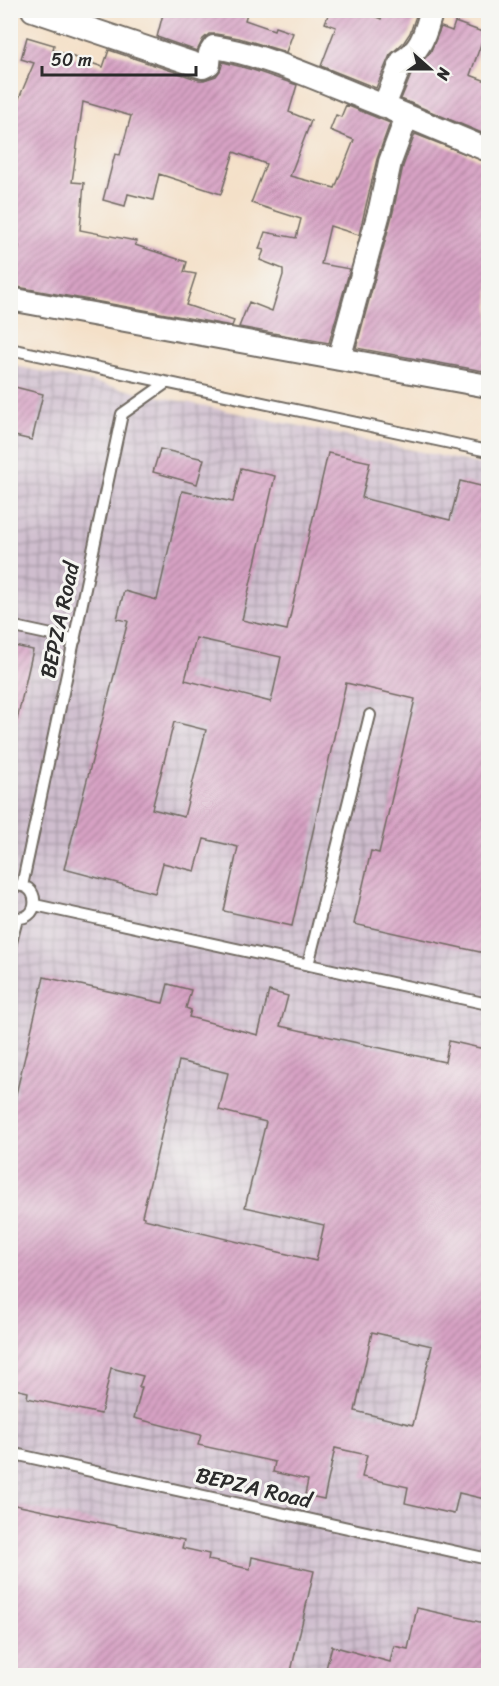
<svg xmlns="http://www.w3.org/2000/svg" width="499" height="1686" viewBox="0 0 499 1686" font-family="Sriracha,sans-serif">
<defs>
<pattern id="industrial-grid" width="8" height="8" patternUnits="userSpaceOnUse" patternTransform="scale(1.5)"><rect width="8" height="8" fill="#cfbdce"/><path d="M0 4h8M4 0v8" fill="none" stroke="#a89aa7"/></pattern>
<pattern id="building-hatch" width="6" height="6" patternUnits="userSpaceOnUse" patternTransform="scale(1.5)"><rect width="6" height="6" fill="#d7a2c4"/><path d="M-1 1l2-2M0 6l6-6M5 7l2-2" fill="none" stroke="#af849f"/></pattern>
</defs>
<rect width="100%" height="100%" fill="#f6f6f2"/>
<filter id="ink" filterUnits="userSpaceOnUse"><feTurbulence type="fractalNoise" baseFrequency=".0167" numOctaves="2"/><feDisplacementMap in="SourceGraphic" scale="12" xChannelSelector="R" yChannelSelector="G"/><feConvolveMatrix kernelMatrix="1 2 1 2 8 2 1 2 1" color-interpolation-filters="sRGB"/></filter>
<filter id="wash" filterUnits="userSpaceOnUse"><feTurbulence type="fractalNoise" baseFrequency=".008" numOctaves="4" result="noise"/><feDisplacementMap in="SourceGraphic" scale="24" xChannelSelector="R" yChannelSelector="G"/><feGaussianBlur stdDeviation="1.35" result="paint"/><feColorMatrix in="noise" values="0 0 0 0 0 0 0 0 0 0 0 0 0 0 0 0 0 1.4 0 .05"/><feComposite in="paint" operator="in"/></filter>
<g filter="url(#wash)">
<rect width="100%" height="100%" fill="#f4e0c8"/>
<path fill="url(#industrial-grid)" d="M11,365L488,466V1675L11,1676Z"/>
<g id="blocks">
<path fill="url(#building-hatch)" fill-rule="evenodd" d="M164,10H248L245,20L274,30L275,27L293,33L286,52L239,38L216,34H209L203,39L197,51L157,37Z
M330,10H360L381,19L384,10H418L410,33L404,42L390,55L376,88L321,66L336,27L325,23Z
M455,22L485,33L470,75L489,82V136L401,99L413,70L430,53L441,27L452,31Z
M27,37L54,45L53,50L103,67L109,50L199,80H204L216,76L220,71L223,62L253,70L297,85L289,112L311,121L290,176L335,188L354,140L330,130L336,115L341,117L346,105L390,123L377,159L359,235L330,226L321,264L350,269L329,343L239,327L249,302L272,311L283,275V269L260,260L264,250L259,249L265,232L296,238L301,219L251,203L266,164L234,152L221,194L159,174L153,200L128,194L125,206L103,200L115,154L120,155L131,116L83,102L72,182L84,183L80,230L136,241L135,245L187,262L184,272L196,274L186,305L234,321L232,326L12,286L19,246L10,245V102L17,103L34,63L21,59Z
M415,134L489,163V372L356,348L393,212L403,166Z
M15,387L43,394L32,440L10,435V410Z
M160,449L204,459L197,484L153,472Z
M328,453L370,462L362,498L450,520L460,481L489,488V954L354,924L371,851L379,853L415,699L346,683L292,926L224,911L238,847L204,839L195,871L163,863L155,893L64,869L128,621L117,619L124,591L157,600L182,491L233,502L241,468L275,476L242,620L287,630ZM196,638L281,657L271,702L185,680ZM174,722L206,730L184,817L152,809Z
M10,645L33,650L17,720L10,719Z
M44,977L163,1003L168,984L191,990L186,1008L191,1010L189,1017L258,1035L269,991L288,996L280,1026L445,1062L449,1041L489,1050V1500L459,1493L454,1514L405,1503L408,1487L362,1477L367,1455L335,1448L324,1499L305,1495L308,1480L273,1472L275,1462L198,1445L201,1435L134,1418L142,1387H139L143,1376L111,1368L101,1414L27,1398L28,1392L10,1388V1119ZM179,1061L228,1073L219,1110L266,1122L245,1207L324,1225L316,1261L144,1219V1217L142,1216ZM372,1332L432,1346L413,1425L355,1411Z
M10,1504L184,1540L182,1548L209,1554L208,1560L250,1569L252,1557L314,1571L290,1676H10Z
M417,1608L489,1624V1676H324L332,1646L390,1662L394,1646L408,1649Z"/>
</g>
</g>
<g filter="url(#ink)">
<use href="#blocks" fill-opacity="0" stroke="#716a62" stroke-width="1.5"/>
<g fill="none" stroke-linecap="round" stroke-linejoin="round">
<g stroke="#716a62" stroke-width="14">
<path id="lane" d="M10,349L488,451
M10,626L75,640
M22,886L122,414L166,383
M10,887C42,876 43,928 10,916
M35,905L488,1004
M10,946L17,919
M308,965L370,715
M10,1453L488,1559"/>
</g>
<g stroke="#716a62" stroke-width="26">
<path id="street" d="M33,10L203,67L209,64L210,53L214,47C271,56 330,85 384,106L402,61C423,49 425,32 432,10
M393,110L488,150
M10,299L488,386
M339,359L380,209L390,162L407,116"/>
</g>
<use href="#lane" stroke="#fff" stroke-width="10"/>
<use href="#street" stroke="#fff" stroke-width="22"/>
</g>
</g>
<g text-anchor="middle" stroke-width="6" stroke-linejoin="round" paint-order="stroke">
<g font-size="22" fill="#2b2b2b" stroke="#f6f6f2">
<text transform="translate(59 620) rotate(-78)" y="8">BEPZA Road</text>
<text transform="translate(254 1487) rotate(13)" y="8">BEPZA Road</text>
</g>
</g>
<rect width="499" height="1686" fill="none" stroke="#f6f6f2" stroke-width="36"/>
<g transform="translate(430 69) rotate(111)" stroke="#f6f6f2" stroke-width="4.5" paint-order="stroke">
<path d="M0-4.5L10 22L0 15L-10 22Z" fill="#2b2b2b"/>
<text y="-9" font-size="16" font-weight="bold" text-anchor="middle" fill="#2b2b2b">N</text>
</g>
<path d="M42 66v9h154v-9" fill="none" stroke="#2b2b2b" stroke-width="3"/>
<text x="51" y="66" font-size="18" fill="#2b2b2b" stroke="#f6f6f2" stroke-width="4.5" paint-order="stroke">50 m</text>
</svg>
